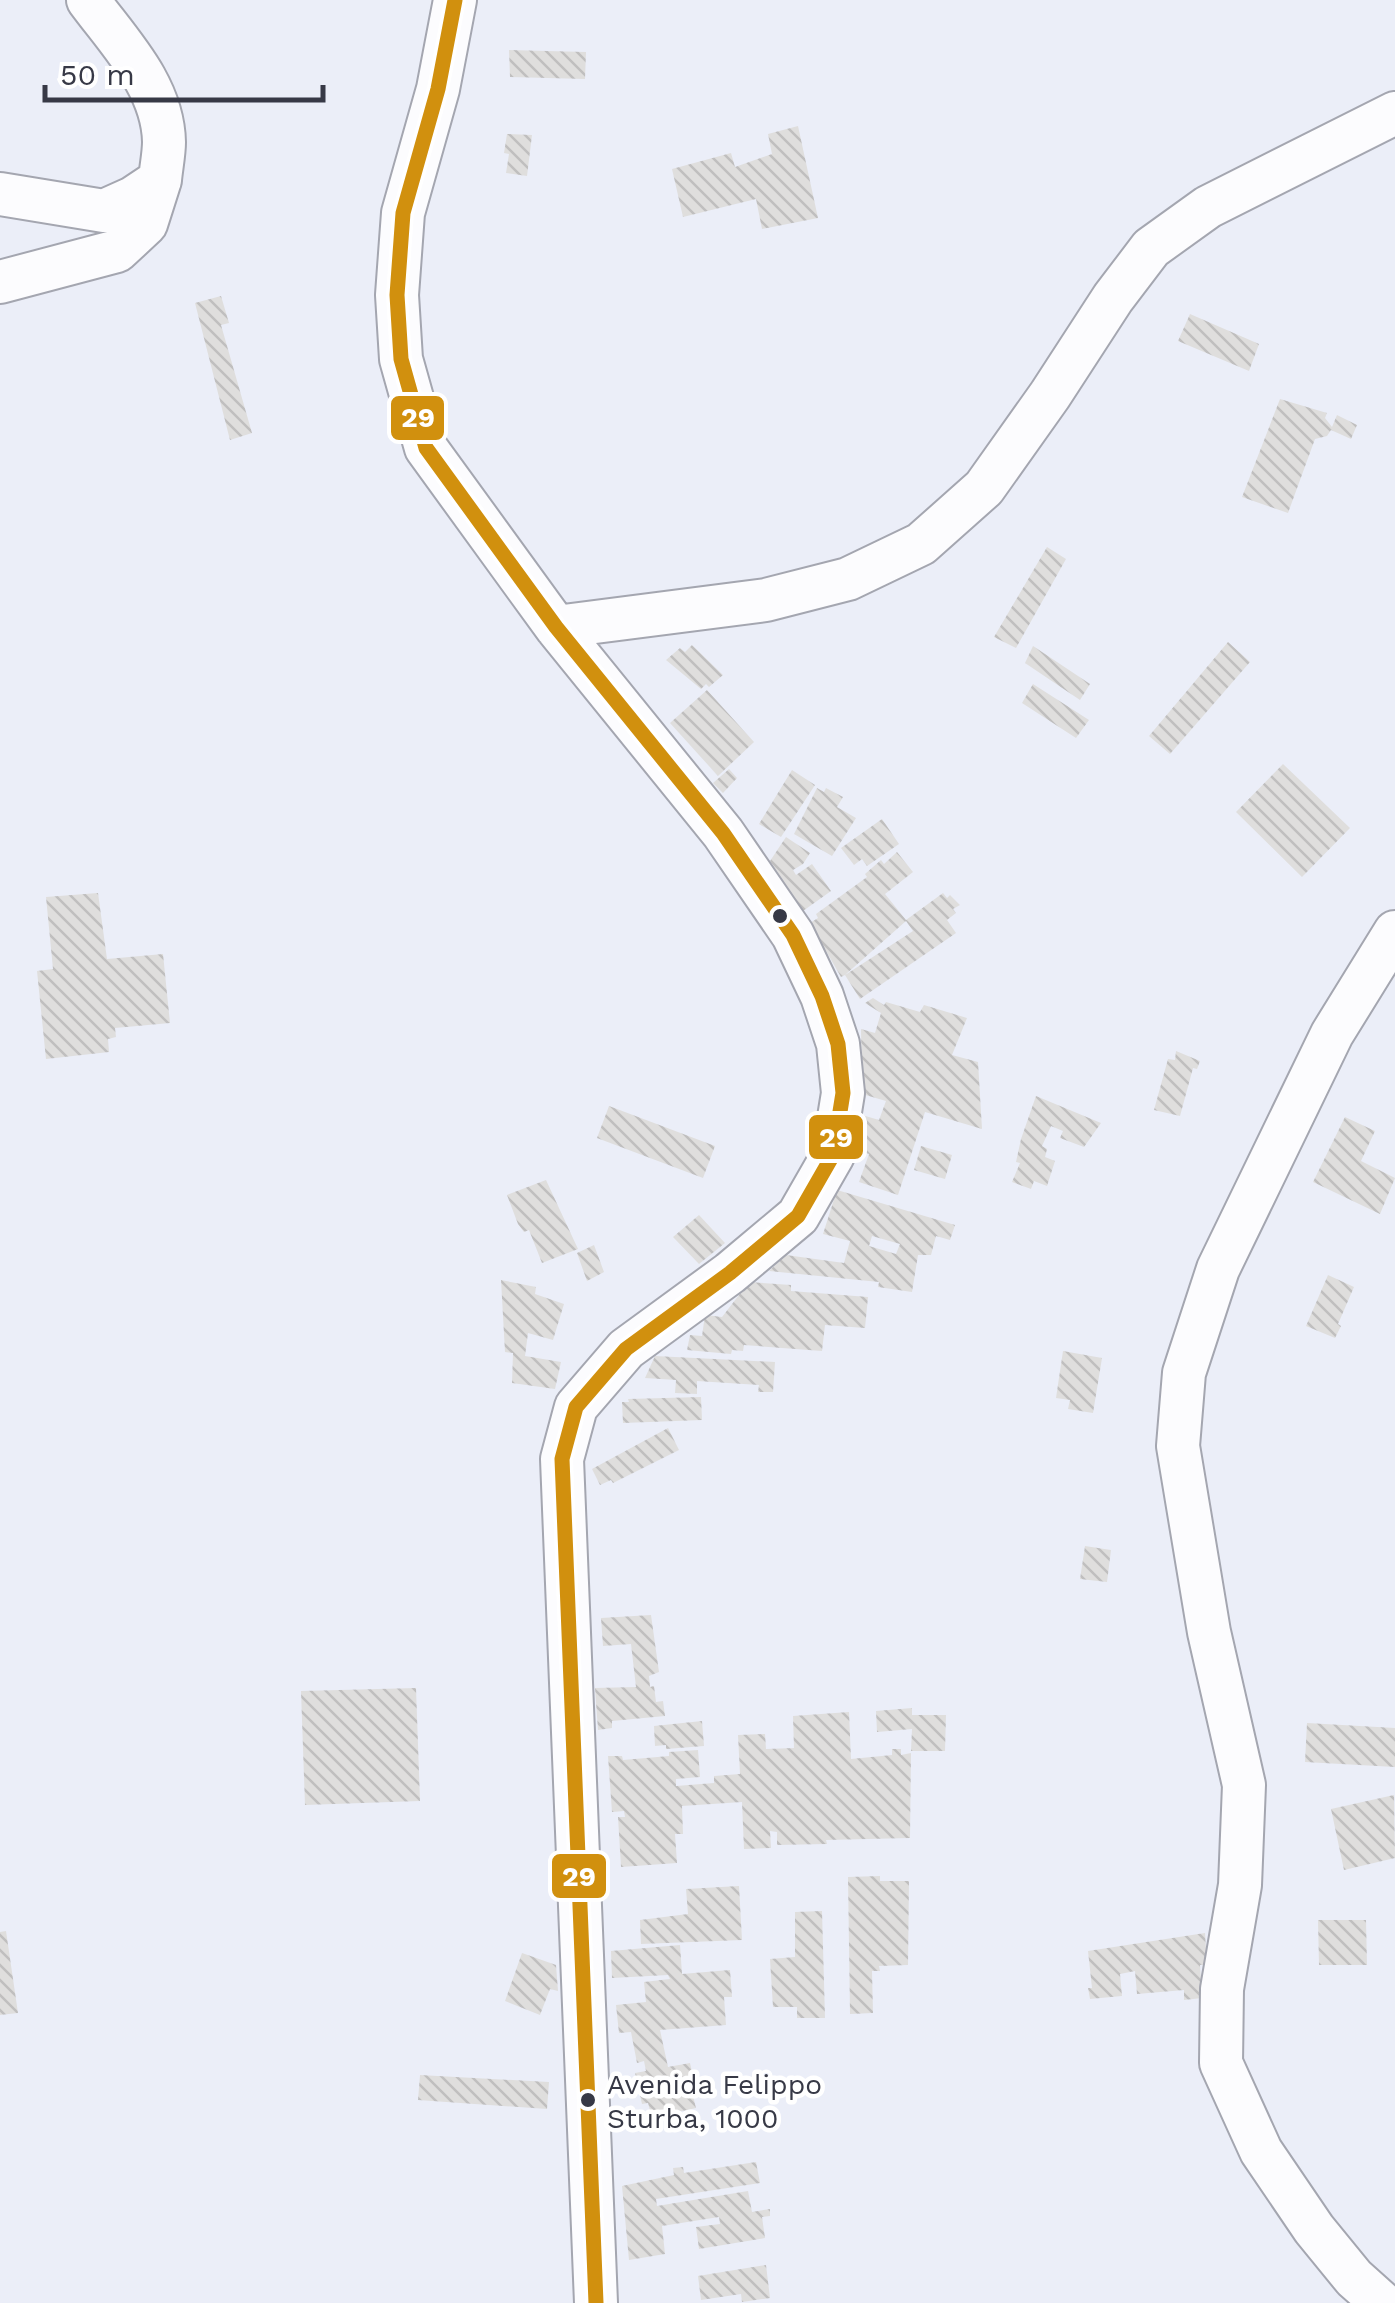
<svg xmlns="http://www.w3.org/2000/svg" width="1395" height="2303" viewBox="0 0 1395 2303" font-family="'Work Sans',sans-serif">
<defs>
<pattern id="building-back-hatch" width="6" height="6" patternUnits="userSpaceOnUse" patternTransform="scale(2.5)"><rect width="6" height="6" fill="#dfdedd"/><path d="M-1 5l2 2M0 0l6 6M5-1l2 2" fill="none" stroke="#c0bfbf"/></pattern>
</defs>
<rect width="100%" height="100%" fill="#ebeef8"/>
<path fill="url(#building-back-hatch)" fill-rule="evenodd" d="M509,50L586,52L585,79L510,77Z
M798,126L818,218L762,229L756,199L683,217L672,169L731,153L735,167L772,154L768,134Z
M507,134L532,135L527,176L506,173L509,154L504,153Z
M221,296L229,323L221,325L252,433L230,440L195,303Z
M1190,314L1259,344L1249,371L1178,341Z
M1280,399L1327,413L1325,418L1332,427L1337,415L1357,425L1351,439L1331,430L1327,436L1315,439L1288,513L1242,497Z
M1047,547L1066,559L1016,648L994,637Z
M1228,642L1250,662L1170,754L1149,736Z
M692,645L723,675L709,687L706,684L701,689L666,660L680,648L685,652Z
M1033,646L1090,684L1080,700L1025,663Z
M1033,684L1089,720L1076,738L1022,703Z
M707,690L754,742L718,776L670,723Z
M1283,764L1350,828L1302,877L1236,812Z
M729,769L737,778L723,793L713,783Z
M792,770L815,785L781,837L759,824Z
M817,788L824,792L826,788L843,797L837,807L856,818L832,856L794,834Z
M882,819L899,844L867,866L862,859L854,865L841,848Z
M786,837L810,853L803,864L793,870L796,875L812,864L831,891L803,911L770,861Z
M897,852L913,872L885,894L906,920L943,893L947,898L950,895L960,905L953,909L956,913L947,920L956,933L860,999L845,975L841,977L810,923L818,918L816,914L867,877L865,874L881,860L884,864ZM906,921L913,931L845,975Z
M98,893L107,959L163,954L170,1023L115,1028L116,1037L108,1039L109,1052L46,1059L37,971L53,969L46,897Z
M873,998L884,1005L886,1002L920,1012L924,1005L967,1018L952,1055L978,1062L982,1129L925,1112L898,1195L859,1182L869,1154L851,1148L862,1115L879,1120L886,1101L862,1094L861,1029L875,1033L881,1013L865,1003Z
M1176,1051L1200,1061L1197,1069L1193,1068L1180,1116L1154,1110L1168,1059L1175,1060Z
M1036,1096L1101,1123L1084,1147L1060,1138L1063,1131L1051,1126L1042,1146L1047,1149L1045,1157L1055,1161L1047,1186L1034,1181L1031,1189L1012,1182L1020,1163L1016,1162L1021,1139Z
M609,1106L715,1146L703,1178L597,1138Z
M1345,1117L1375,1131L1361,1161L1395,1178L1380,1214L1313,1182Z
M921,1146L952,1155L945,1179L914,1170Z
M546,1180L578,1249L542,1263L529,1230L524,1232L518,1224L507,1195Z
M837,1190L955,1225L950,1240L936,1236L931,1255H918L912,1292L878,1287L879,1282L769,1271L786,1255L844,1263L850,1241L823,1234ZM872,1236L900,1244L896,1254L869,1246Z
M699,1215L725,1243L699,1264L673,1237Z
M594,1245L604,1272L587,1281L577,1253Z
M1328,1275L1354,1287L1338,1324L1341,1326L1335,1338L1306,1326Z
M501,1280L536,1287L535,1294L564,1304L553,1340L528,1333L525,1356L561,1362L555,1389L512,1383L513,1353L505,1352Z
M749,1282L791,1285V1291L868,1297L865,1328L825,1325L822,1351L744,1345L743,1351L732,1350L731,1354L687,1350L690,1335L702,1336L705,1315L722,1317Z
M1063,1351L1102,1358L1093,1413L1068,1409L1070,1400L1056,1398Z
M655,1356L775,1362L773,1392H758L759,1385L697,1381V1394L675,1393L676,1380L645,1378Z
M701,1397L702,1420L623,1423L622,1402H629L628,1399Z
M668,1428L679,1450L613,1483L611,1480L600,1485L592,1469Z
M1085,1546L1111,1550L1107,1582L1080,1579Z
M651,1615L659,1672L649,1676L650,1687L654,1686L656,1702L663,1701L665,1716L612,1721V1728L598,1730L595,1688L636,1687L631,1644L603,1646L601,1618Z
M416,1688L420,1801L305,1805L301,1691Z
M912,1708V1715H946L945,1751H911L912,1729L877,1732L876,1711Z
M849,1712L851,1759L892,1755V1749H901V1755L911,1753L910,1838L826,1840L827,1844L777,1845V1832L770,1831L771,1848L744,1849L742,1802L682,1806L683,1834H675L677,1863L621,1867L618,1817H625L624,1811L612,1812L608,1756H622L623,1760L669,1756V1752L698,1750L700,1777L676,1779V1786L714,1783V1776L740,1774L738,1735L765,1734L766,1749L794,1748L793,1716Z
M702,1721L704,1746L666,1749V1745L655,1746L654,1726Z
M1307,1723L1395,1728V1767L1305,1762Z
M1394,1795L1395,1858L1344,1870L1331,1809Z
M880,1876V1881H909L908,1965L879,1966L880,1971H872L873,2013L850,2014L848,1877Z
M739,1886L742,1940L641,1944L640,1920L688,1914L686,1889Z
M822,1911L825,2018H797V2007H773L770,1959L795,1957V1912Z
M1318,1920H1366L1367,1965H1319Z
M6,1931L18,2013L0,2015V1932Z
M1205,1933L1207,1965H1200L1202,1998L1184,2000V1990L1137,1994L1135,1971L1120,1974L1122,1996L1090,1999L1088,1988H1092L1088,1951Z
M680,1945L682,1974L730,1970L732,1997H724L726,2025L660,2030L668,2067L690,2063L697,2094L693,2096L696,2108L652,2118L648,2103L642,2104L635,2073L646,2071L644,2061L637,2063L631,2032L619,2033L616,2005L646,2002L644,1982L670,1979L668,1975L612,1978L611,1951Z
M522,1953L556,1965L558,1991L550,1989L540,2015L505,2001Z
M420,2075L549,2082L547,2109L418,2100Z
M756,2162L760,2183L656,2199L657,2206L748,2191L752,2212L770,2209V2216L762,2217L765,2238L699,2249L696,2227L720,2224L719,2217L662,2226L665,2254L629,2260L622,2186L674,2175L673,2168L683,2167L684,2173Z
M766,2265L770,2298L742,2302L741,2294L701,2300L698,2276Z"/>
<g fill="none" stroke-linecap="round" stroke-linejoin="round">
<g stroke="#a4a6b0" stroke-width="46">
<path id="street" d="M455,0L438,89L403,213L397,295L401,359L426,448L556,627L723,833L793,935L822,996L838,1044L843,1093L833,1155L798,1216L730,1273L626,1349L576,1407L562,1459L596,2303
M0,194L104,211L133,198L160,180C161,168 164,154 164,142C163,86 119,42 88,0
M0,282L117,251L146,224L160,180
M556,627L766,600L848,579L921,544L984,488L1050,395L1113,298L1151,248L1208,207L1395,113
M1382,2303L1354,2278L1314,2229L1261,2151L1221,2063L1222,1989L1240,1885L1244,1785L1209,1632L1178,1446L1184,1373L1218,1269L1332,1034L1395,932"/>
</g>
<use href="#street" stroke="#fcfcfe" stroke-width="42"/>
<g stroke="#fff" stroke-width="22">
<path id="bus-1" d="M455,0L438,89L403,213L397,295L401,359L426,448L556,627L723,833L793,935L822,996L838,1044L843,1093L833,1155L798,1216L730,1273L626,1349L576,1407L562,1459L596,2303"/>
</g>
<use href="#bus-1" stroke="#d1900e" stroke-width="15"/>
</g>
<g fill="#373946" stroke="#fff" stroke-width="4">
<circle cx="780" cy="916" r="9"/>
<circle cx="588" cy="2100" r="9"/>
</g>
<g text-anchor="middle" stroke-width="9" stroke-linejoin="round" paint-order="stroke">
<g font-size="28" fill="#373946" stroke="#fff" text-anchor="start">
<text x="607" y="2094">Avenida Felippo<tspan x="607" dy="34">Sturba, 1000</tspan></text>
</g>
</g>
<g stroke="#fff" stroke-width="4">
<rect x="389" y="394" width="57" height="48" rx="10" fill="#d1900e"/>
<rect x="807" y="1113" width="58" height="48" rx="10" fill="#d1900e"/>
<rect x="550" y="1852" width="58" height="48" rx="10" fill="#d1900e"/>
</g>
<g font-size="28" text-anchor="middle" font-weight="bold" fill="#fff">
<text x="418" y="427">29</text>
<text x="836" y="1147">29</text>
<text x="579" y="1886">29</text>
</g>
<path d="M45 85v15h278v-15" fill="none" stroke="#373946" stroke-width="5"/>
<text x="60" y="85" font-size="30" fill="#373946" stroke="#ffffff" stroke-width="8" paint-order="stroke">50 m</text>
</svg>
